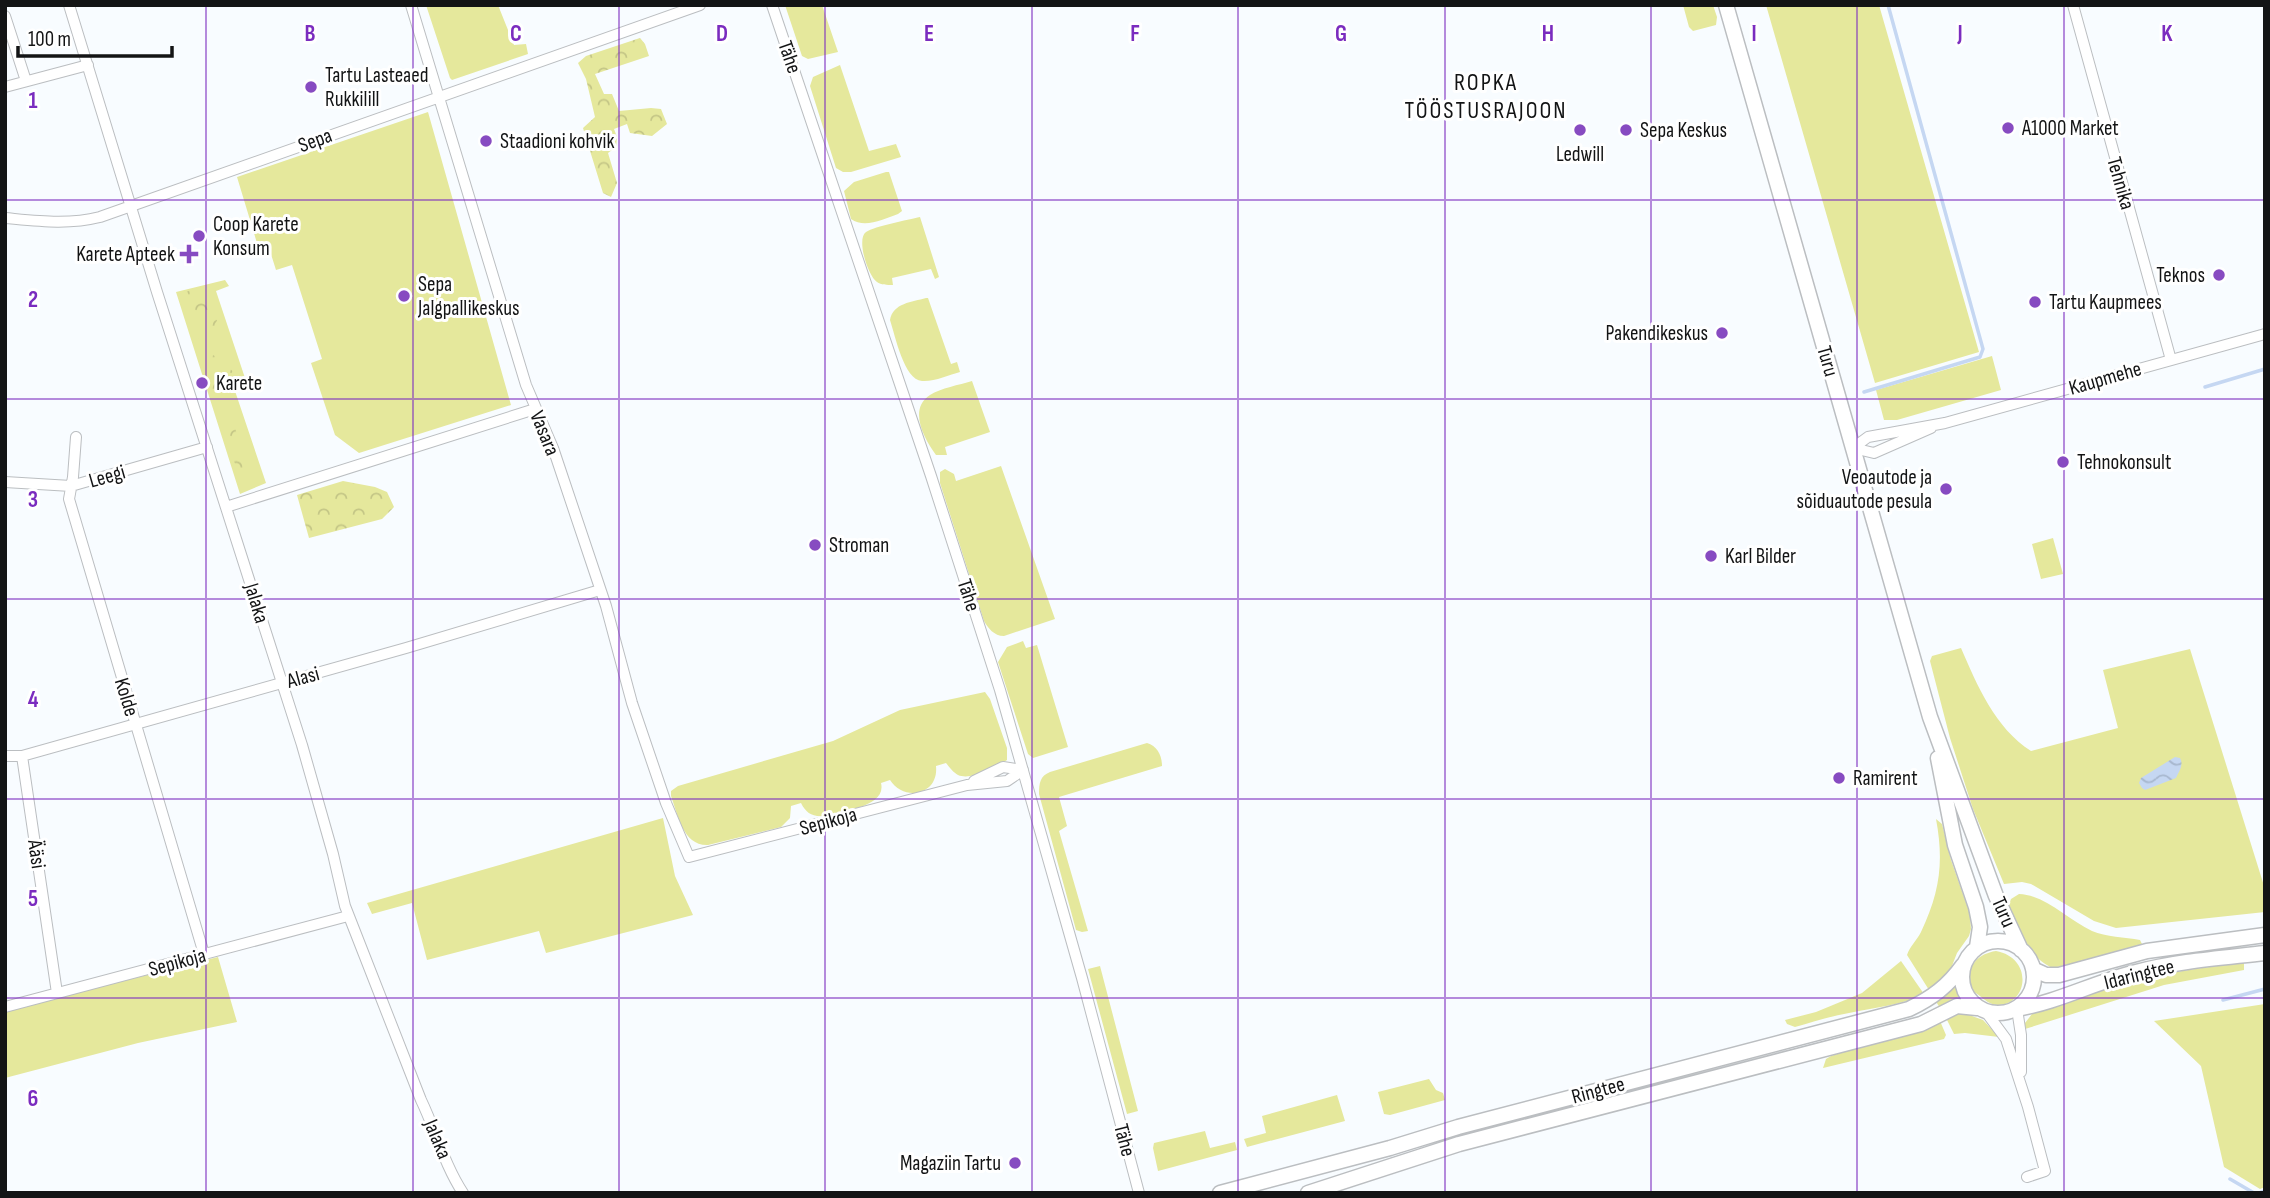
<svg xmlns="http://www.w3.org/2000/svg" width="2270" height="1198" viewBox="0 0 2270 1198" font-family="'Sofia Sans Condensed',sans-serif">
<defs>
<pattern id="forest-crowns" width="20" height="18" patternUnits="userSpaceOnUse" patternTransform="scale(1.75)"><rect width="20" height="18" fill="#e5e89c"/><path d="M2 6a3 3 0 1 1 6 0M12 15a3 3 0 1 1 6 0" fill="none" stroke="#c4c686"/></pattern>
<pattern id="water-waves" width="16" height="10" patternUnits="userSpaceOnUse" patternTransform="scale(1.75)"><rect width="16" height="10" fill="#c5d7f2"/><path d="M0 5q4-4 8 0t8 0" fill="none" stroke="#a8b8cf"/></pattern>
</defs>
<rect width="100%" height="100%" fill="#f8fcff"/>
<path fill="#e5e89c" d="M426,5H498L514,45L526,44L528,54L452,80L450,78Z
M785,5H822L838,52L808,59L802,56Z
M1683,5H1713L1717,17L1716,25L1693,31L1689,27Z
M1766,5H1879L1979,352L1875,383Z
M840,65L869,151L896,144L901,157L851,172H843L836,168L810,86L813,77Z
M428,112L511,405L359,453L335,435L311,363L322,359L292,265L276,270L270,251L260,253L237,177Z
M886,172H889L902,211L898,214C883,219 865,229 851,219L844,191L854,182Z
M920,217L939,277L935,279L931,269L892,278L893,285C887,285 881,285 877,282C868,276 856,239 866,232C875,226 908,220 920,217Z
M225,280L229,286L216,291L248,387L235,391L266,483L240,494L176,292Z
M926,298H928L951,364L957,362L960,372C949,375 934,382 922,381C904,380 895,335 890,320C893,303 912,302 926,298Z
M1992,356L2001,390L1897,420H1884L1876,390Z
M972,381L990,432L945,447L947,455H936C924,439 908,409 930,395C941,388 959,385 972,381Z
M1001,466L1055,619L1004,636C994,636 988,628 984,621L940,483V472L945,469L954,474L956,481Z
M2053,538L2063,574L2041,579L2032,544Z
M1023,641L1026,648L1037,645L1068,747L1033,758L1028,754L998,662L1007,647Z
M1961,648C1977,685 1995,728 2031,751L2118,728L2103,670L2190,649L2265,889V912L2116,928L2094,921L2031,884L2022,882L2004,884L1973,809L1950,738L1930,661L1932,656Z
M985,692L990,699L1007,748V760C996,767 971,781 958,775C954,773 949,767 946,763L936,766C939,795 904,802 890,780L881,783C887,807 841,811 824,816C812,817 806,813 801,803L791,806L790,818L781,827L708,845C683,846 678,815 671,796V791L678,786L833,741L900,710Z
M1147,743C1157,746 1162,755 1162,766L1059,797L1067,826L1059,831L1088,931L1082,932L1076,930L1039,794C1039,783 1040,776 1050,772Z
M663,818L675,876L693,915L546,953L539,931L427,960L412,903L372,914L367,903Z
M1936,819L1942,824L1951,860L1970,914L1971,929L1969,936L1957,953L1950,971L1929,990L1907,955C1910,946 1917,940 1921,932C1940,892 1944,862 1936,819Z
M2019,894C2046,895 2068,920 2092,931C2106,937 2125,937 2140,940L2143,946L2053,968C2029,958 2019,931 2007,910L2011,899Z
M1996,951C2034,958 2028,1005 1998,1005C1986,1005 1980,993 1969,990C1965,970 1975,954 1996,951Z
M218,957L237,1022L138,1043L5,1078V1011Z
M1901,961L1924,994C1899,1006 1876,1007 1849,1013C1831,1016 1813,1022 1795,1027L1787,1024L1785,1020L1816,1012L1862,993Z
M2244,963V970L2164,985L2025,1029V1023L2032,1014C2098,984 2173,970 2244,963Z
M1100,966L1138,1111L1127,1114L1088,969Z
M1956,984L1960,996L1940,1008L1935,1000Z
M2265,1004V1187L2260,1189L2224,1167L2201,1066L2154,1021Z
M1961,1012L1983,1020L1999,1037L1965,1033L1954,1034L1946,1018Z
M1940,1021L1946,1035L1944,1039L1823,1068L1826,1059L1831,1056Z
M1429,1079L1436,1090L1443,1093L1445,1100L1390,1115L1384,1114L1378,1092Z
M1337,1095L1345,1121L1247,1147L1244,1139L1266,1133L1262,1116Z
M1205,1131L1210,1148L1235,1142L1237,1150L1158,1171L1153,1148L1154,1143Z"/>
<path fill="url(#forest-crowns)" d="M640,38L645,44L649,56L595,74L604,94H612L619,111L651,108L661,109L667,124L652,136L630,133L627,124L614,129L617,137L616,147L608,153L617,183L611,197L603,193L583,128L595,117L586,79L578,63L586,56Z
M204,287L207,300L217,320L213,332L205,327H192C186,315 179,304 185,292Z
M199,338L208,345L211,354L222,360L235,374L230,384L217,394L209,390L208,381H213L217,377L214,372L215,366C202,363 195,351 199,338Z
M235,428L246,463L242,470L237,469L227,442L226,431Z
M343,481L375,487L387,492L394,507L382,519L309,538L297,495Z"/>
<path fill="url(#water-waves)" d="M2175,757L2180,758C2184,765 2179,771 2176,778L2145,790L2142,788L2139,783L2141,778Z"/>
<g fill="none" stroke-linecap="round" stroke-linejoin="round">
<path stroke="#c5d7f2" stroke-width="3.5" d="M2205,387L2265,369
M1864,392L1980,357L1983,349L1888,5
M2223,1000L2265,989
M2230,1179L2254,1193
M2259,1193L2265,1191"/>
<g stroke="#bbbec1" stroke-width="12">
<path id="street" d="M69,5L157,292L302,745L333,854L345,906L421,1100C436,1131 444,1164 463,1193
M411,5L526,385L553,448L606,606L632,703L666,803L689,857L967,785L1007,781L1023,770
M772,5L931,476L1000,690L1082,978L1139,1193
M2073,5L2171,360
M5,16L26,81
M5,87L88,65
M5,218C38,221 68,225 100,217L700,5
M76,437L73,477L69,499L204,954
M1853,448L1868,437L1945,423L2265,334
M1853,448L1874,453L1931,428
M5,482L71,486L207,447
M226,507L535,409
M5,756H22L406,648L600,590
M22,756L57,993
M974,781L1003,767L1023,770
M5,1007L348,916
M2017,1009L2021,1035V1072
M1986,1012L2006,1039L2028,1107L2045,1171L2027,1177"/>
</g>
<g stroke="#bbbec1" stroke-width="17">
<path id="secondary" d="M1726,5L1930,717L1996,896L2021,950
M1938,758L1955,845L1976,907L1980,927L1977,947
M1962 977a36 36 0 1 1 72 0a36 36 0 1 1-72 0Z
M2033,969L2046,975H2059L2147,951L2265,935
M2017,1009C2058,1002 2095,982 2136,972C2178,961 2222,958 2265,953
M1220,1193L1390,1148L1458,1127L1909,1009C1932,998 1948,986 1963,965
M1308,1193L1459,1144L1921,1024L1957,1006L1977,1008"/>
</g>
<use href="#street" stroke="#fff" stroke-width="10"/>
<use href="#secondary" stroke="#fff" stroke-width="14"/>
</g>
<path fill="none" stroke="#7b2cbf" stroke-width="2" stroke-opacity="0.55" d="M206,5V1193M413,5V1193M619,5V1193M825,5V1193M1032,5V1193M1238,5V1193M1445,5V1193M1651,5V1193M1857,5V1193M2064,5V1193M5,200H2265M5,399H2265M5,599H2265M5,799H2265M5,998H2265"/>
<g fill="#874bc1" stroke="#fff" stroke-width="2.5">
<circle cx="311" cy="87" r="7"/>
<circle cx="2008" cy="128" r="7"/>
<circle cx="1580" cy="130" r="7"/>
<circle cx="1626" cy="130" r="7"/>
<circle cx="486" cy="141" r="7"/>
<circle cx="199" cy="236" r="7"/>
<path d="M185.5 243.5h7v7h7v7h-7v7h-7v-7h-7v-7h7z"/>
<circle cx="2219" cy="275" r="7"/>
<circle cx="404" cy="296" r="7"/>
<circle cx="2035" cy="302" r="7"/>
<circle cx="1722" cy="333" r="7"/>
<circle cx="202" cy="383" r="7"/>
<circle cx="2063" cy="462" r="7"/>
<circle cx="1946" cy="489" r="7"/>
<circle cx="815" cy="545" r="7"/>
<circle cx="1711" cy="556" r="7"/>
<circle cx="1839" cy="778" r="7"/>
<circle cx="1015" cy="1163" r="7"/>
</g>
<g text-anchor="middle" stroke-width="6" stroke-linejoin="round" paint-order="stroke">
<g font-size="21" fill="#131415" stroke="#fff">
<text transform="translate(790 57) rotate(71)" y="7">Tähe</text>
<text transform="translate(315 140) rotate(-20)" y="7">Sepa</text>
<text transform="translate(2121 183) rotate(74)" y="7">Tehnika</text>
<text transform="translate(1828 361) rotate(74)" y="7">Turu</text>
<text transform="translate(2105 378) rotate(-16)" y="7">Kaupmehe</text>
<text transform="translate(545 433) rotate(68)" y="7">Vasara</text>
<text transform="translate(107 476) rotate(-16)" y="7">Leegi</text>
<text transform="translate(969 595) rotate(72)" y="7">Tähe</text>
<text transform="translate(257 603) rotate(73)" y="7">Jalaka</text>
<text transform="translate(303 677) rotate(-15)" y="7">Alasi</text>
<text transform="translate(127 697) rotate(73)" y="7">Kolde</text>
<text transform="translate(828 821) rotate(-15)" y="7">Sepikoja</text>
<text transform="translate(37 854) rotate(82)" y="7">Ääsi</text>
<text transform="translate(2004 912) rotate(66)" y="7">Turu</text>
<text transform="translate(177 962) rotate(-15)" y="7">Sepikoja</text>
<text transform="translate(2139 974) rotate(-14)" y="7">Idaringtee</text>
<text transform="translate(1598 1090) rotate(-15)" y="7">Ringtee</text>
<text transform="translate(438 1139) rotate(67)" y="7">Jalaka</text>
<text transform="translate(1125 1140) rotate(75)" y="7">Tähe</text>
</g>
<g font-size="21" fill="#131415" stroke="#fff" text-anchor="start">
<text x="325" y="82">Tartu Lasteaed<tspan x="325" dy="24">Rukkilill</tspan></text>
<text x="2022" y="135">A1000 Market</text>
<text x="1640" y="137">Sepa Keskus</text>
<text x="500" y="148">Staadioni kohvik</text>
<text x="1580" y="161" text-anchor="middle">Ledwill</text>
<text x="213" y="231">Coop Karete<tspan x="213" dy="24">Konsum</tspan></text>
<text x="175" y="261" text-anchor="end">Karete Apteek</text>
<text x="2205" y="282" text-anchor="end">Teknos</text>
<text x="418" y="291">Sepa<tspan x="418" dy="24">Jalgpallikeskus</tspan></text>
<text x="2049" y="309">Tartu Kaupmees</text>
<text x="1708" y="340" text-anchor="end">Pakendikeskus</text>
<text x="216" y="390">Karete</text>
<text x="2077" y="469">Tehnokonsult</text>
<text x="1932" y="484" text-anchor="end">Veoautode ja<tspan x="1932" dy="24">sõiduautode pesula</tspan></text>
<text x="829" y="552">Stroman</text>
<text x="1725" y="563">Karl Bilder</text>
<text x="1853" y="785">Ramirent</text>
<text x="1001" y="1170" text-anchor="end">Magaziin Tartu</text>
</g>
<g font-size="24" letter-spacing="2" fill="#131415" stroke="#fff">
<text x="1486" y="90">ROPKA<tspan x="1486" dy="28">TÖÖSTUSRAJOON</tspan></text>
</g>
</g>
<g font-size="23" text-anchor="middle" font-weight="bold" fill="#7b2cbf" stroke="#fff" stroke-width="6" stroke-linejoin="round" paint-order="stroke">
<text x="310" y="41">B</text>
<text x="516" y="41">C</text>
<text x="722" y="41">D</text>
<text x="929" y="41">E</text>
<text x="1135" y="41">F</text>
<text x="1341" y="41">G</text>
<text x="1548" y="41">H</text>
<text x="1754" y="41">I</text>
<text x="1960" y="41">J</text>
<text x="2167" y="41">K</text>
<text x="33" y="108">1</text>
<text x="33" y="307">2</text>
<text x="33" y="507">3</text>
<text x="33" y="707">4</text>
<text x="33" y="906">5</text>
<text x="33" y="1106">6</text>
</g>
<rect width="2270" height="1198" fill="none" stroke="#131415" stroke-width="14"/>
<path d="M18 46v10h154v-10" fill="none" stroke="#131415" stroke-width="3.5"/>
<text x="28" y="46" font-size="21" fill="#131415" stroke="#ffffff" stroke-width="5" paint-order="stroke">100 m</text>
</svg>
